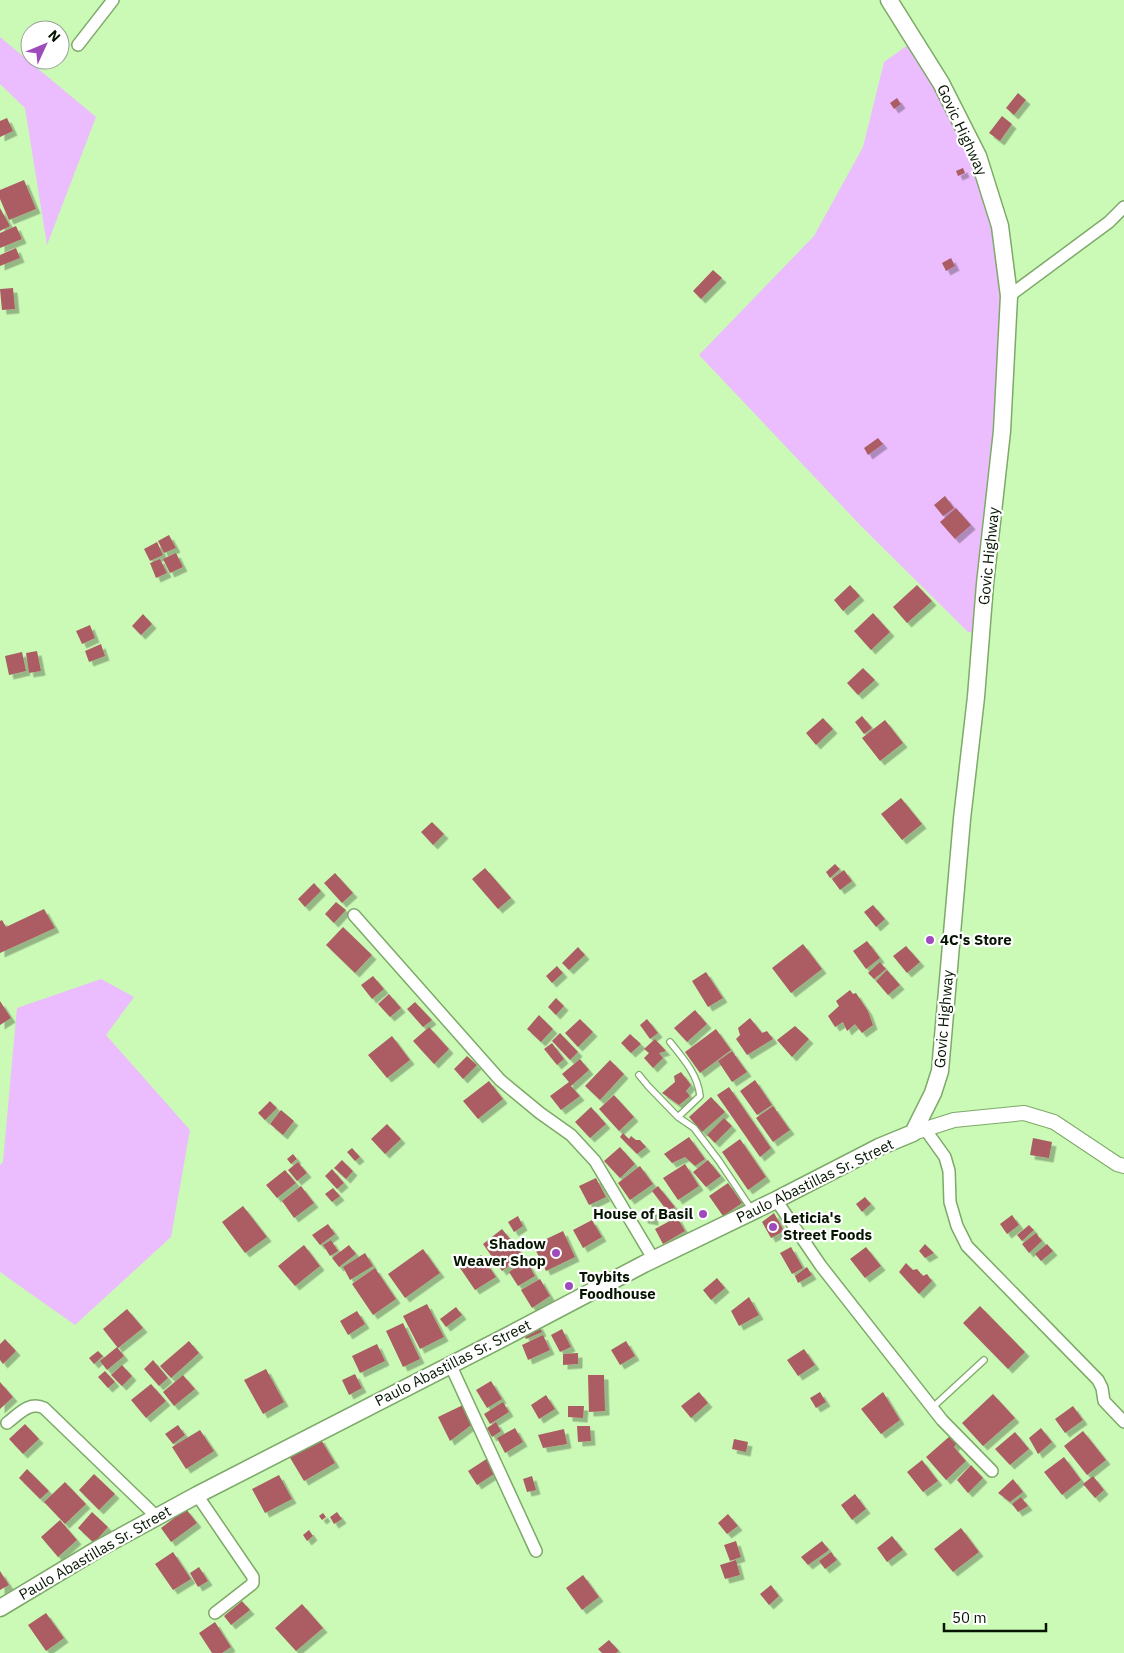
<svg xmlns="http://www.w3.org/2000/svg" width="1124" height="1653" viewBox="0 0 1124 1653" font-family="'IBM Plex Sans',sans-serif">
<defs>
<filter id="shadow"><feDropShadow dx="4.5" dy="4.5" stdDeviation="0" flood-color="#0004"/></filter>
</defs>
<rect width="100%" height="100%" fill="#cbfab6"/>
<path fill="#ebbcfe" d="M0,37L96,117L47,245L25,108L0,84Z
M915,40L960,118L1007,273L981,633L968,632L862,527L699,355L814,236L863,147L884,62Z
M101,979L134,997L106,1035L190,1130L171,1237L75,1325L0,1272V1165L3,1162L17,1008Z"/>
<path fill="#ab5d63" filter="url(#shadow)" d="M1018,93L1026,100L1014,115L1006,108Z
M897,98L901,104L894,109L890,103Z
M1002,116L1012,124L1000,141L989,133Z
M7,118L13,131L0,137V121Z
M963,168L965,173L958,176L956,171Z
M24,180L36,209L9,220L0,199V190Z
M0,208L10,226L0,231Z
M16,226L22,239L0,248V233Z
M16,248L20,258L0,266V255Z
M951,258L955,266L946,271L942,263Z
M713,270L722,278L701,299L693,291Z
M13,288L15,309L2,310L0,289Z
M878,438L883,444L868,455L864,448Z
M945,496L954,508L943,516L934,505Z
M956,508L971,525L955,539L940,522Z
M169,535L176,548L164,553L158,541Z
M157,542L163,555L150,561L144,549Z
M176,553L183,567L170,573L163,559Z
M160,559L167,573L156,578L150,563Z
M850,585L860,596L843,611L834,600Z
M917,585L932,601L907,623L893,607Z
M873,613L890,632L871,650L854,631Z
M143,614L152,624L141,635L132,626Z
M90,625L95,638L82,644L76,631Z
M101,644L105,656L89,662L85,651Z
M37,651L41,671L29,673L26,653Z
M22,652L26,671L9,675L5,656Z
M863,668L875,680L858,695L847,683Z
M862,716L872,728L864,734L855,722Z
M823,718L833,729L816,745L806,733Z
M885,720L903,743L880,761L862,738Z
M901,798L922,824L902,840L881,814Z
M432,822L444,834L433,845L421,832Z
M835,864L840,869L830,878L826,872Z
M485,868L511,898L498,909L472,879Z
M844,870L852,881L840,890L832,879Z
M335,873L353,893L342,903L324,883Z
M314,883L321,891L305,907L298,899Z
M336,902L346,910L334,923L325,914Z
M873,905L885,919L876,927L864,912Z
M44,909L55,928L0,953V921L2,920L6,927Z
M343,927L372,955L355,973L326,945Z
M867,941L880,958L866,969L853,951Z
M803,944L822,969L791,993L772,968Z
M906,946L920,962L907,973L893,956Z
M578,947L585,955L569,970L562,963Z
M880,962L886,969L874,979L868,973Z
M557,966L563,973L552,983L546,976Z
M887,970L900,985L888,995L876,981Z
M706,972L723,998L708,1007L692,981Z
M373,976L384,989L372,999L361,985Z
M850,990L853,994L856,993L868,1011L873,1025L862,1033L855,1024L847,1031L843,1022L835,1027L828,1016L839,1006L836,1001Z
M389,994L401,1008L390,1017L378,1004Z
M556,998L564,1006L556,1015L548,1007Z
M0,1001L11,1018L0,1025Z
M415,1002L432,1020L423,1027L407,1009Z
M695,1010L707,1024L687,1042L674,1028Z
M539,1015L553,1029L541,1042L527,1029Z
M750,1018L762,1033L767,1031L773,1039L747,1055L736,1039L740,1035L738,1028Z
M580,1019L593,1032L578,1047L565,1033Z
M647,1019L658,1033L650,1039L640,1025Z
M795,1026L809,1039L792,1057L777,1040Z
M429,1027L449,1049L434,1064L413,1041Z
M716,1029L731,1050L700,1073L685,1052Z
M560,1033L578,1052L570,1060L552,1041Z
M630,1034L641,1044L631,1053L621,1043Z
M392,1036L410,1060L387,1078L368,1055Z
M655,1039L666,1051L659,1053L663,1058L653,1068L644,1058L649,1053L644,1049Z
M552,1043L564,1059L557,1065L544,1049Z
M732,1051L747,1072L732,1082L718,1061Z
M467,1056L477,1065L463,1079L454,1069Z
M580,1059L589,1070L571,1086L580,1096L561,1110L550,1096L569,1082L562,1074Z
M610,1060L624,1074L600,1100L585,1086Z
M681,1072L691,1085L686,1091L690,1096L679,1105L662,1093L675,1082L674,1076Z
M755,1080L772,1105L757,1115L740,1091Z
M489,1081L503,1099L478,1119L463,1101Z
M729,1087L771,1148L760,1157L717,1095Z
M614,1095L634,1117L619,1131L599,1109Z
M711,1097L725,1112L702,1132L689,1117Z
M270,1101L277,1108L265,1120L258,1113Z
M773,1106L790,1130L773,1142L756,1118Z
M591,1107L606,1124L590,1138L575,1122Z
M281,1110L294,1121L283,1135L270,1124Z
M724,1118L732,1126L715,1143L707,1135Z
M387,1124L401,1139L385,1154L371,1139Z
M623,1133L629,1139L631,1136L636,1140H640L646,1147L637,1154L620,1137Z
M689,1137L705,1159L695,1166L685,1157L672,1163L664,1154Z
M1033,1138L1052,1142L1049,1158L1030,1155Z
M740,1139L766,1177L748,1190L722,1152Z
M620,1147L635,1164L620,1178L604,1161Z
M352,1148L360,1157L355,1161L347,1152Z
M293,1154L297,1159L291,1164L287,1159Z
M342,1160L353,1171L346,1179L334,1168Z
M708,1160L721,1176L706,1187L693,1172Z
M298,1162L307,1173L297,1181L288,1170Z
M685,1164L699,1186L678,1200L663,1178Z
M640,1166L653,1184L630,1200L618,1183Z
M332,1169L344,1183L337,1189L325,1176Z
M285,1170L296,1183L277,1198L266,1185Z
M596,1178L606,1197L589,1205L579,1186Z
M728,1183L742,1203L723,1216L709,1196Z
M301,1186L314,1203L294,1218L282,1201Z
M658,1186L675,1207L668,1212L652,1191Z
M333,1188L340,1196L332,1202L325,1194Z
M865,1197L871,1204L862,1212L856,1204Z
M243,1206L267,1237L245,1253L222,1222Z
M644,1210H653L654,1221L643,1219Z
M774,1213L784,1231L771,1238L762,1222Z
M1012,1215L1019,1225L1007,1234L1000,1224Z
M518,1216L523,1226L514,1232L508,1222Z
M677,1217L685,1231L663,1244L655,1229Z
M592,1220L602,1237L583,1248L573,1230Z
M328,1224L335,1234L320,1245L312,1235Z
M1029,1225L1034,1230L1022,1241L1017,1235Z
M502,1229L523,1255L502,1271L483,1244Z
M563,1231L575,1257L546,1271L536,1251L544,1247L542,1241Z
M1036,1233L1042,1241L1029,1253L1022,1244Z
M331,1240L338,1251L330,1256L323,1245Z
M925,1244L934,1253L925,1258L919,1251Z
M1047,1244L1053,1251L1041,1261L1035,1254Z
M304,1245L320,1266L295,1286L278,1266Z
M349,1245L356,1254L339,1267L332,1258Z
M791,1247L803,1268L792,1274L780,1253Z
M866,1247L881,1266L865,1278L850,1259Z
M423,1249L440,1273L405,1298L388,1274Z
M365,1253L373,1266L350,1280L343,1267Z
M481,1255L496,1277L475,1290L460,1268Z
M526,1260L535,1276L518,1286L509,1272Z
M906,1263L913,1270L917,1269L923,1276L927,1274L932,1281L919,1294L899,1272Z
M807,1267L812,1275L798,1283L795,1276Z
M375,1268L396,1299L373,1315L352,1284Z
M717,1278L725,1288L711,1300L703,1290Z
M540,1279L550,1296L532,1308L521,1290Z
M749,1297L759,1315L739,1326L731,1311Z
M427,1304L444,1337L420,1349L403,1316Z
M980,1306L1025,1352L1008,1369L963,1323Z
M456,1307L462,1315L446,1327L440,1319Z
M127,1309L143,1328L118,1348L103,1329Z
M357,1311L365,1324L348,1335L340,1321Z
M403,1323L420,1359L403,1367L386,1331Z
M538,1324L542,1332L526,1339L523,1332Z
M562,1329L571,1347L560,1352L551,1335Z
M543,1335L550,1350L528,1360L522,1345Z
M5,1339L16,1351L3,1364L0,1360V1344Z
M189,1341L199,1353L171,1378L160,1366Z
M626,1341L635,1356L620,1365L611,1350Z
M377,1344L385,1361L360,1373L352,1356Z
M117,1347L124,1356L107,1370L100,1361Z
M804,1349L815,1365L798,1376L787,1360Z
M98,1351L103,1356L94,1364L89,1358Z
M578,1353V1364L563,1365V1354Z
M153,1360L168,1378L159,1386L144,1369Z
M122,1365L132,1376L122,1386L111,1375Z
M266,1369L284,1402L263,1414L244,1380Z
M105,1371L115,1382L108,1388L98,1377Z
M355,1374L362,1388L349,1395L342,1380Z
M183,1375L195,1389L174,1406L163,1392Z
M588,1375H604L605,1411L589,1412Z
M491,1381L502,1399L487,1408L476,1390Z
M0,1382L13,1397L0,1409Z
M151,1384L166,1401L146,1418L131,1400Z
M699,1392L708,1403L691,1418L681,1406Z
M820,1392L826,1402L816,1408L810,1398Z
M883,1392L900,1420L881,1434L861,1409Z
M993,1394L1015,1418L983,1446L962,1423Z
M546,1395L555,1409L539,1419L531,1405Z
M503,1402L509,1412L490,1424L484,1414Z
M463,1405L474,1423L450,1441L438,1417Z
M568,1406H584L583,1418L568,1417Z
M1073,1406L1083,1420L1065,1433L1055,1419Z
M496,1422L501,1431L492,1437L487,1428Z
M25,1424L39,1439L23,1454L9,1439Z
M178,1425L185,1435L173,1444L165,1434Z
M577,1426H590L591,1441L578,1442Z
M515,1428L523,1442L505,1453L497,1438Z
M1041,1428L1052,1442L1038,1454L1029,1438Z
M564,1429L567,1444L543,1448L538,1435Z
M200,1430L214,1451L186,1469L172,1447Z
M1083,1431L1106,1460L1087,1475L1064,1446Z
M1015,1432L1029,1449L1010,1465L995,1449Z
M950,1436L957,1443L954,1447L966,1461L946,1480L926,1457Z
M320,1438L335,1463L304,1481L289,1456Z
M734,1439L748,1442L746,1452L732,1449Z
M1064,1457L1081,1480L1062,1495L1044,1472Z
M488,1458L497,1472L477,1485L468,1471Z
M922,1460L938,1481L923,1492L907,1472Z
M971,1465L983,1478L968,1493L957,1480Z
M27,1469L49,1491L40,1499L19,1478Z
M94,1474L115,1494L99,1510L79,1490Z
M279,1475L292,1499L265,1513L252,1489Z
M532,1476L536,1490L527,1492L523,1479Z
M1093,1476L1104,1490L1095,1498L1083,1484Z
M1013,1479L1023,1492L1010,1502L998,1493Z
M65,1482L86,1504L65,1524L44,1502Z
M855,1494L866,1509L852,1520L841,1505Z
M1021,1497L1028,1506L1018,1512L1012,1504Z
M186,1509L197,1523L171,1542L161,1528Z
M92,1512L108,1527L94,1543L78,1528Z
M337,1512L342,1519L334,1524L330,1517Z
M323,1513L326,1517L322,1520L319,1516Z
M728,1514L738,1526L727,1534L718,1523Z
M60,1520L77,1540L58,1557L41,1537Z
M961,1528L979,1552L953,1572L934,1549Z
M309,1530L313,1536L307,1541L303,1535Z
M892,1536L903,1550L887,1562L877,1548Z
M736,1541L741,1557L730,1561L724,1545Z
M822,1541L829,1550L808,1565L801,1557Z
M173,1552L191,1579L173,1590L155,1564Z
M831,1552L837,1560L825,1569L819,1561Z
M736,1560L740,1575L725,1579L720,1565Z
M199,1567L208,1581L198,1587L190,1573Z
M0,1571L9,1585L0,1590Z
M583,1575L599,1597L582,1610L566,1588Z
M771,1585L779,1596L769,1605L760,1594Z
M242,1601L250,1610L231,1625L224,1616Z
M302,1604L323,1628L296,1651L275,1628Z
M46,1613L64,1638L46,1651L28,1625Z
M215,1622L231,1647L222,1653H212L199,1633Z
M609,1640L619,1651L616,1653H602L598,1649Z"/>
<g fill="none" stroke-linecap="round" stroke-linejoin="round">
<g stroke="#7da969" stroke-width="8">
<path id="service" d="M670,1042C683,1058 698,1075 700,1096L678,1117L694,1128L719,1161L752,1210
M639,1075L648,1086L678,1117
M933,1407L984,1360"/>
</g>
<g stroke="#7da969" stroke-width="14">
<path id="minor" d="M78,45L113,0
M1009,296L1109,222L1124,207
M354,915L500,1080L540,1113L571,1135L595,1161L654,1260
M925,1129L945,1157L949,1171L950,1202L957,1226L967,1246L1098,1380L1102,1388L1104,1401L1124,1422
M776,1200L821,1266L942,1420L992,1471
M450,1364L536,1551
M7,1423C19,1414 29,1401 44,1408L157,1517
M197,1495L253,1577V1583L251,1585L215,1613"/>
</g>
<g stroke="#7da969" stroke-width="16">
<path id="tertiary" d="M913,1133L954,1120L1024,1113L1054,1122L1117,1164L1124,1166"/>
</g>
<g stroke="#7da969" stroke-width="19">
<path id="secondary" d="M0,1608L98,1549L197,1495L511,1334L644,1264L776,1200L879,1147L913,1133L933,1093L940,1071L962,819L976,697L985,584L1002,431L1009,296L1000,226L978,156L941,83L889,0"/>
</g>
<use href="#service" stroke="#fff" stroke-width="5.5"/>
<use href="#minor" stroke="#fff" stroke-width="11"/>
<use href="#tertiary" stroke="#fff" stroke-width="14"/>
<use href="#secondary" stroke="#fff" stroke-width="16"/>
</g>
<g fill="#9e4cbc" stroke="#fff" stroke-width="2">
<circle cx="930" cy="940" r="5"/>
<circle cx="703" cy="1214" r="5"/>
<circle cx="773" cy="1227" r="5"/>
<circle cx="556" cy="1253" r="5"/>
<circle cx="569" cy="1286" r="5"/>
</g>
<g text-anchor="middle" stroke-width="4.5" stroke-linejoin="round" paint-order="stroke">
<g font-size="15" fill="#051500" stroke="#fff">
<text transform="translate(962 130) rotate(65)" y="5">Govic Highway</text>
<text transform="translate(989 556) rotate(-84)" y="5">Govic Highway</text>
<text transform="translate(944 1019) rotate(-85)" y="5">Govic Highway</text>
<text transform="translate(815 1181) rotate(-26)" y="5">Paulo Abastillas Sr. Street</text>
<text transform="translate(453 1363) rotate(-27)" y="5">Paulo Abastillas Sr. Street</text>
<text transform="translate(95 1553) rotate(-30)" y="5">Paulo Abastillas Sr. Street</text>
</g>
<g font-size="15" font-weight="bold" fill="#051500" stroke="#fff" text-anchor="start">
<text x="940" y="945">4C's Store</text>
<text x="693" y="1219" text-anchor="end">House of Basil</text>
<text x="783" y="1223">Leticia's<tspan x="783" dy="17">Street Foods</tspan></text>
<text x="546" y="1249" text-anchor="end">Shadow<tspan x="546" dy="17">Weaver Shop</tspan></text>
<text x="579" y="1282">Toybits<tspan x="579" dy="17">Foodhouse</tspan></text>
</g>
</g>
<g transform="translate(45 45) rotate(46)"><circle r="24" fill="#ffffff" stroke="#9ba199"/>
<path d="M0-4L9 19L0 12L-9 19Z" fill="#9e4cbc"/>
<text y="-8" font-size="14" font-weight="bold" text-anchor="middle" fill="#051500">N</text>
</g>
<path d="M944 1623v8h102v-8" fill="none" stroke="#051500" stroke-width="2.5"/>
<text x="952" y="1623" font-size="15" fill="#051500" stroke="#ffffff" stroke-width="4" paint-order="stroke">50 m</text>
</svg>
